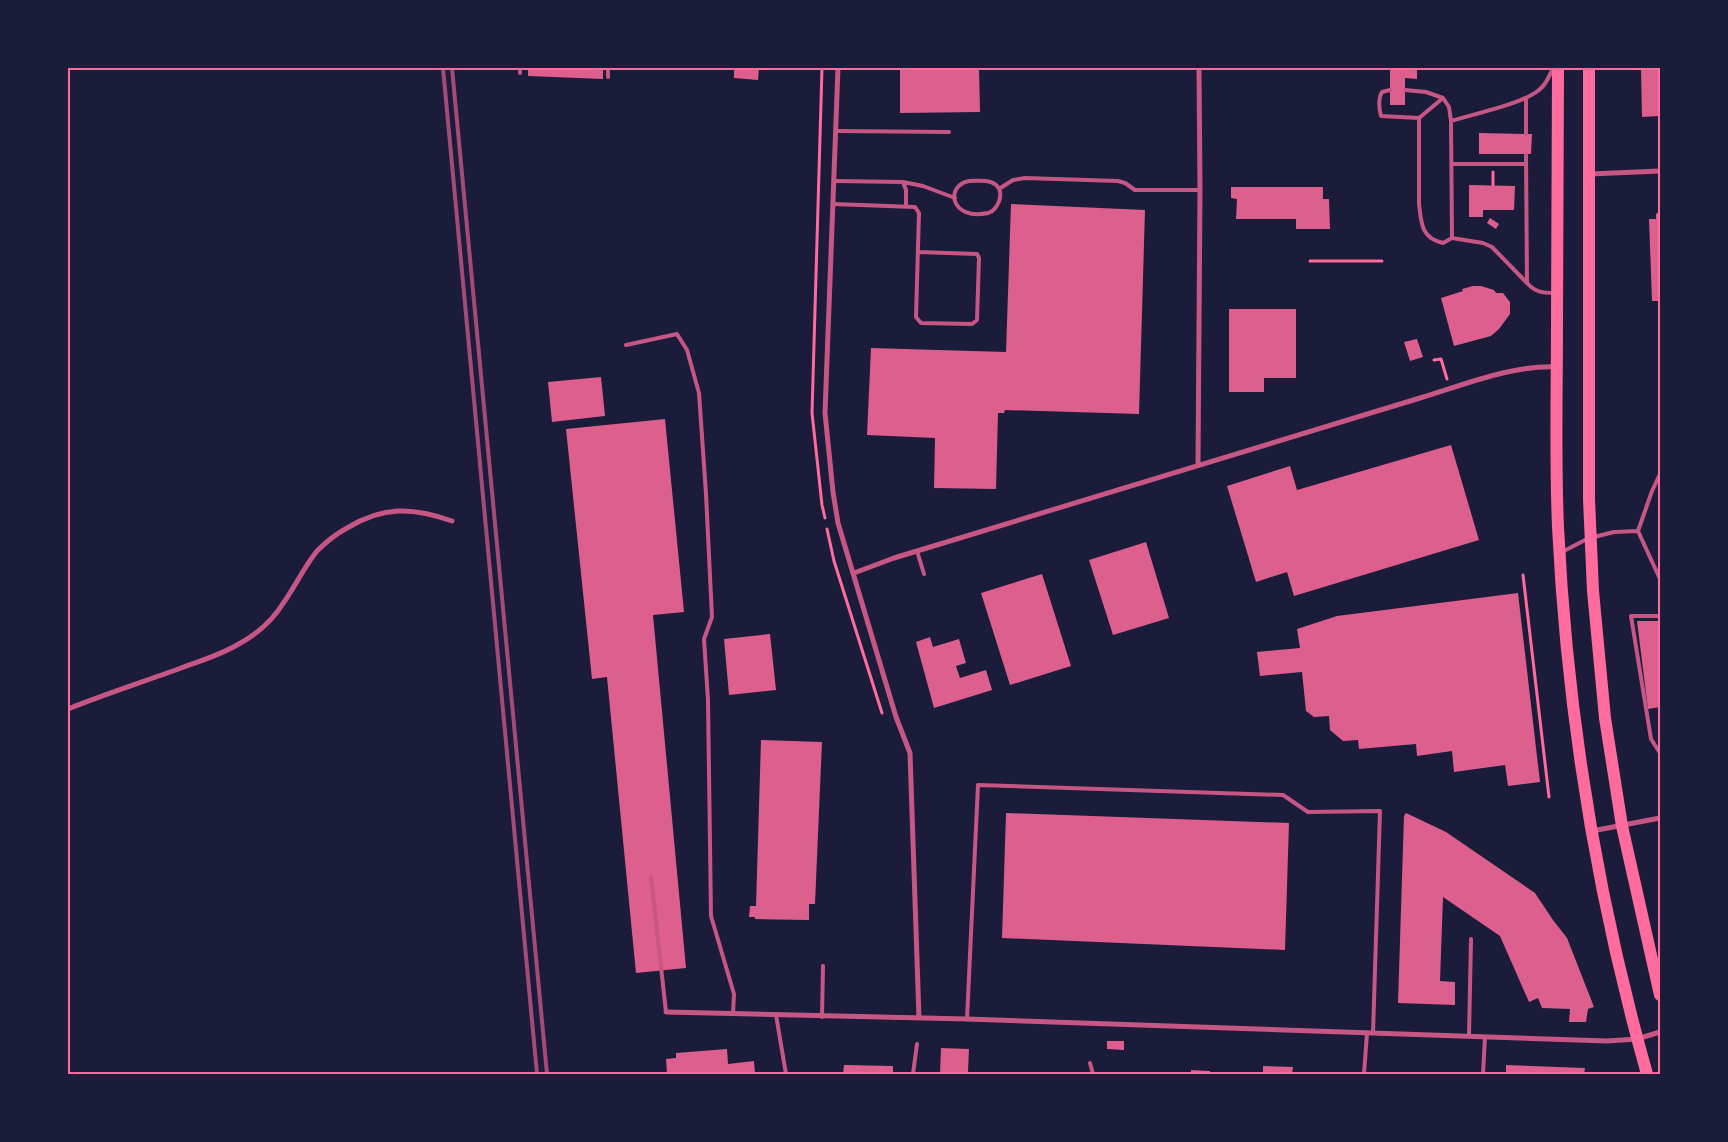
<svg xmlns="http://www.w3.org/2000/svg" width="1728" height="1142" viewBox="0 0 1728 1142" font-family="'PT Sans',sans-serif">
<rect width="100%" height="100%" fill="#1b1b3a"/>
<path fill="#dd5f8e" d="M528,68H603V79L528,76Z
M734,68H759L758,80L734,78Z
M900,68H979L980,112L900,113Z
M1390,68H1417V79L1405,78V105H1390Z
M1641,68H1660V116L1642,117Z
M1479,133L1532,134L1531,154H1479Z
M1469,185L1515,186L1514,210H1483V217H1469Z
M1231,187H1323V199H1329L1330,229H1296V219H1236L1237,199L1231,198Z
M1011,204L1145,210L1139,414L1005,410L1004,413H998L996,489L934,488L935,438L867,435L871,348L1006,352Z
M1660,211V301H1652L1649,219H1656V214Z
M1490,218L1499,224L1496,229L1487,223Z
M1473,286H1481L1494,290L1496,293H1503L1510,302V314L1499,329L1491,336L1454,346L1441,298L1463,291L1462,289Z
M1229,309H1296V378H1264V392H1229Z
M1417,339L1423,357L1410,361L1404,342Z
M601,377L605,416L552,422L548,382Z
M665,419L684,612L653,615L686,968L636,973L607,677L592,679L566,429Z
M1451,445L1479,540L1294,596L1287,572L1256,582L1227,486L1290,466L1297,490Z
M1146,542L1169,618L1113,635L1089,560Z
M1042,574L1071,666L1010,685L981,593Z
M1518,593L1540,782L1508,786L1505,765L1454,772L1452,751L1417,756L1416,744L1359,749L1358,740L1343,741L1330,730L1329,716L1314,717L1306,711L1302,672L1260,676L1257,652L1300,648L1297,629L1337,616Z
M1637,621H1660V707L1648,709Z
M770,634L776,690L729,695L724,639Z
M930,637L933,647L959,639L966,663L956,666L960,678L986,670L992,690L934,708L916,642Z
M761,740L822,742L815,904H809V920L755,919V917H749L750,906H756Z
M1006,813L1289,823L1285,950L1002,938Z
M1406,813L1446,832L1535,893L1553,920L1567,938L1594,1007L1588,1009L1586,1022H1569L1570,1009L1542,1008L1538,998L1529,1002L1500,936L1443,897L1440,981L1455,982V1005L1398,1003L1404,816Z
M1107,1041H1124V1050L1107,1049Z
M941,1048L969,1049L968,1072H954V1074H940Z
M727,1049L728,1064L754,1061L755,1074H667L666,1059L676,1058V1053Z
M844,1065L893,1066V1074H843Z
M1506,1065L1585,1068L1584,1074H1506Z
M1263,1066L1293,1067L1292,1074H1263Z
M1191,1070L1210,1071V1074H1191Z"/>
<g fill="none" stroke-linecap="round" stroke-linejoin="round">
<path stroke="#ff6b9d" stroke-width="3" d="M822,68L812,413L822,505L825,518
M1493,185V172
M1310,261H1382
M1434,360L1441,359L1447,379
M827,529L834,561L882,713
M1523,575L1549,797"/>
<path stroke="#c65784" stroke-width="4" d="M520,73V68
M608,77V68
M1390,90L1382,92C1378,98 1379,109 1381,116L1419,118V203C1421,223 1421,238 1443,243L1452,238
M1405,90L1426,92L1443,98L1449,107L1451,121
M1526,98V134
M1419,118L1443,98
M836,131L949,132
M1526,155L1527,283C1535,292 1542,293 1555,293
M1452,164H1526
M834,181L903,182L923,186L955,198
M969,181C977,181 989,179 996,185C1005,193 998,210 988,213C951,221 944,186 969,181Z
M903,182L906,190V205
M999,189L1013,180L1025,178L1118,181L1125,183L1135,190H1200
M833,204L915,207L919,213L916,317L921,323L972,324L977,320L979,258L977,254L918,252
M1527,283L1492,247L1483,243L1452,238L1451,121C1474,114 1522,104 1539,90C1546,85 1550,75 1553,68
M626,345L677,334L687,350L699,393L706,494L712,617L704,639L708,700L711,916L734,994L733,1014
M1638,531L1652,491L1660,474
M1594,537L1614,532L1638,531L1660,579
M917,551L924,574
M1562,552L1587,539
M1660,616H1631L1651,739L1660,753
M651,877L666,1012
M776,1015L786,1074
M822,1017L823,966
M967,1019L978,785L1283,795L1308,812L1380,811L1373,1033
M1469,1036L1471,939
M1090,1063L1093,1074
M913,1074L917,1044
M1364,1074L1367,1033
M1483,1074L1485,1037"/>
<path stroke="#c65784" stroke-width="5" d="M838,68L825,413L833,492L838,523L896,717L910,753L919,1018
M1590,174L1660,171
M1198,464L1200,190L1199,68
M854,573L894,558L1420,398C1464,385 1510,365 1557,367
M68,709C105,694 143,682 181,668C200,661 220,655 237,645C256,635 273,620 284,602C296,585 304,567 317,551C326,542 336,534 347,528C383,506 413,507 452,521
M1592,831L1660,818
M666,1012L967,1019L1607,1041L1637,1039L1660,1032"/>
<path stroke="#ff6b9d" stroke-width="12" d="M1558,68C1558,153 1558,238 1557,323C1557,391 1555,459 1558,527C1567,712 1597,897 1647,1074
M1589,68V499L1593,591L1605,718L1622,826L1660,995"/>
<path stroke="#a44b75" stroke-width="4" d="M443,68L537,1074
M452,68L547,1074"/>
</g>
<rect width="1728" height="1142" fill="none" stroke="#1b1b3a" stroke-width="138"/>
<rect x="69" y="69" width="1590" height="1004" fill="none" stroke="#ff6b9d" stroke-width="2"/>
</svg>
